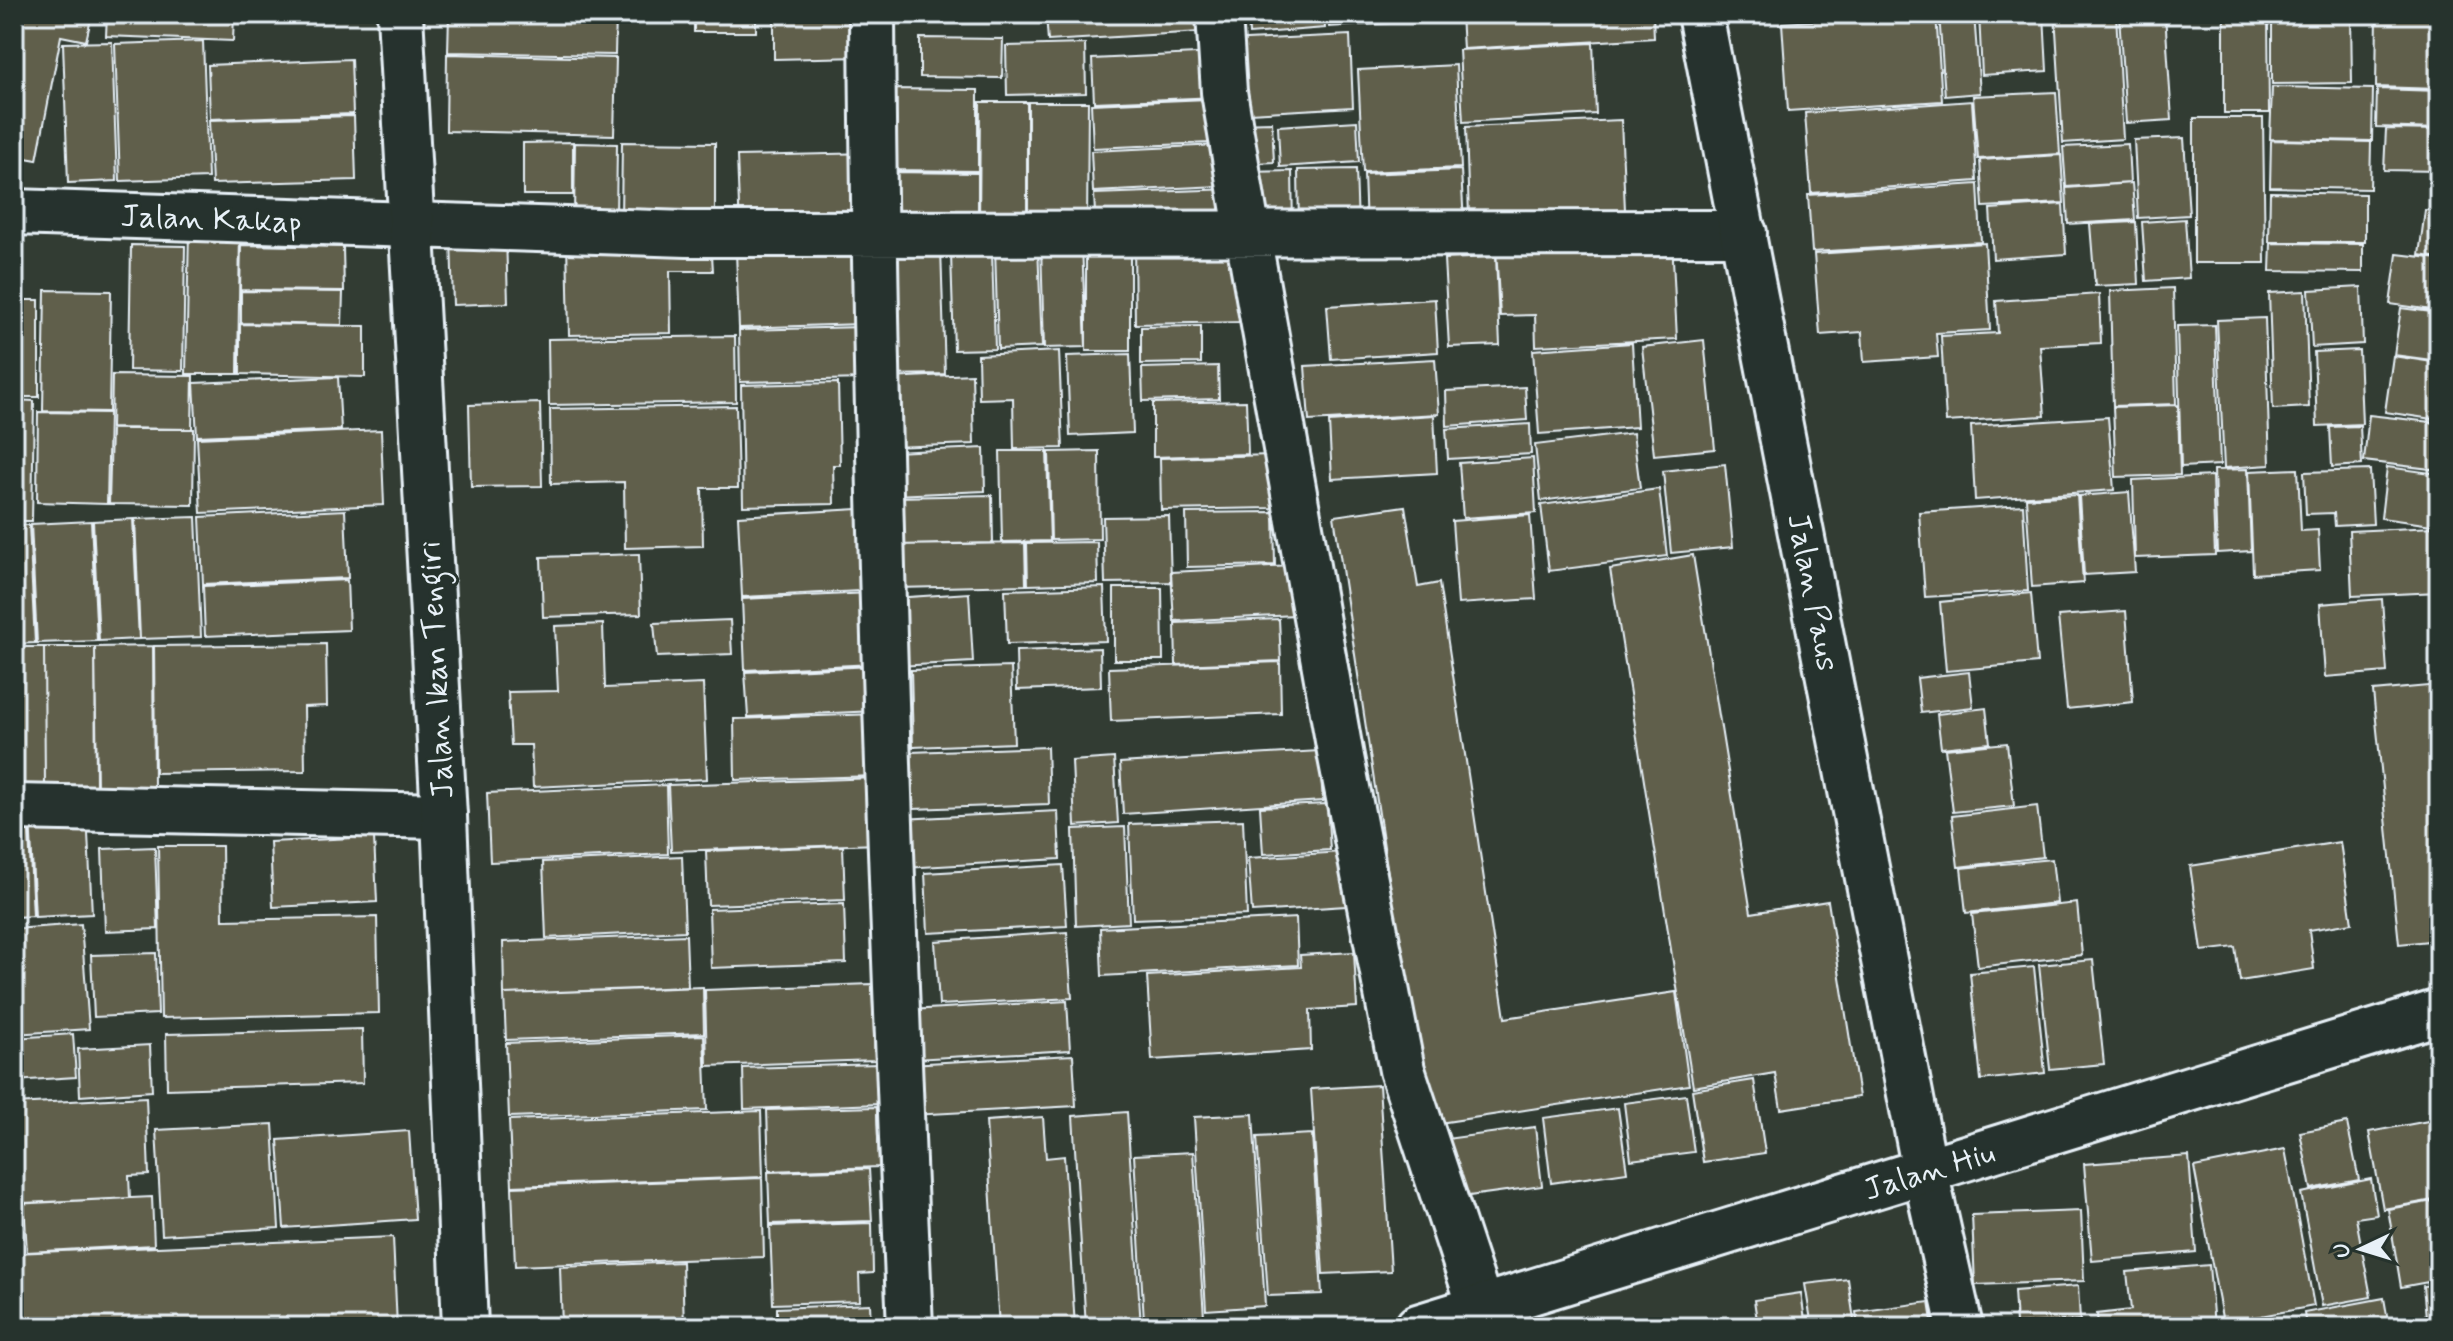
<svg xmlns="http://www.w3.org/2000/svg" width="2453" height="1341" viewBox="0 0 2453 1341" font-family="Mynerve,sans-serif">
<rect width="100%" height="100%" fill="#323c33"/>
<filter id="ink" filterUnits="userSpaceOnUse"><feTurbulence type="fractalNoise" baseFrequency=".0125" numOctaves="2"/><feDisplacementMap in="SourceGraphic" scale="16" xChannelSelector="R" yChannelSelector="G"/><feConvolveMatrix kernelMatrix="1 2 1 2 8 2 1 2 1" color-interpolation-filters="sRGB"/></filter>
<g filter="url(#ink)">
<path fill="#615e4b" stroke="#e8f1f8" stroke-width="2" d="M14,14H92L86,41L61,36L37,160L14,156Z
M107,14H234L233,41L106,36Z
M449,14H616L615,55L448,52Z
M694,14H756V32H694Z
M774,14H860L862,57L774,59Z
M907,14H1039V22L907,19Z
M1046,14H1200L1201,32L1048,41Z
M1248,14H1324L1325,28L1249,34Z
M1328,14H1453V19L1329,27Z
M1461,14H1653L1654,38L1463,49Z
M1936,14L1942,101L1788,111L1782,23Z
M1939,14H1974L1980,93L1945,96Z
M1979,14H2044L2047,71L1982,75Z
M2055,14H2116L2123,139L2063,143Z
M2119,14H2165L2172,120L2126,123Z
M2224,14H2268L2269,113H2224Z
M2272,14H2351L2352,83L2272,84Z
M2377,14H2439V89L2376,87Z
M1350,35L1353,107L1231,114L1227,41Z
M920,38L1003,39L1002,78L920,77Z
M203,41L208,178L120,181L115,44Z
M112,42L117,181L68,183L63,43Z
M1593,43L1596,114L1463,122L1459,50Z
M1085,44L1086,93L1007,95L1006,46Z
M1217,53L1219,97L1094,102L1092,59Z
M447,54L616,58L614,135L446,131Z
M351,59L353,114L210,119L208,65Z
M1456,65L1461,168L1363,172L1358,70Z
M2272,87L2373,89L2372,141L2270,139Z
M889,89L978,90V171L889,170Z
M2377,89L2439,91V129L2376,127Z
M2056,92L2060,154L1978,159L1973,96Z
M1208,99L1210,143L1093,148L1091,104Z
M1972,101L1977,181L1811,193L1805,113Z
M980,102H1027V226H979Z
M1028,102H1088L1087,228L1028,227Z
M354,116L356,180L212,184L209,120Z
M2194,118H2263L2265,263H2194Z
M1621,120L1625,210L1469,217L1466,127Z
M1357,121L1359,162L1280,167L1278,126Z
M1272,122L1274,162L1237,164L1235,123Z
M2386,129L2439,130V171L2384,170Z
M2184,138L2189,215L2138,218L2134,140Z
M2271,140L2371,142L2370,189L2270,187Z
M573,142V195H523V143Z
M622,142L715,143V222L621,221Z
M575,143L617,144L616,218L574,217Z
M2128,144L2130,183L2066,187L2063,147Z
M1219,145L1220,186L1093,192L1091,151Z
M871,153L873,229L740,232L737,156Z
M2061,155L2064,203L1983,207L1980,160Z
M1356,169L1358,227L1299,228L1298,170Z
M1461,170L1464,224L1366,228L1364,174Z
M1292,171L1293,227L1247,228L1246,172Z
M888,172L978,173V226H888Z
M2132,183L2135,220L2068,224L2066,188Z
M1978,184L1981,242L1812,252L1808,195Z
M1232,189L1234,227L1096,232L1094,194Z
M2270,192L2365,194V242H2269Z
M2063,204L2066,254L1993,259L1990,209Z
M2425,210L2439,211V258L2419,255Z
M2185,219L2189,278L2146,281L2142,222Z
M2136,222L2139,284L2095,286L2090,224Z
M189,231L240,232L238,374H186Z
M506,235L508,303L453,305L451,237Z
M711,239L713,271H670L671,333L569,335L567,241Z
M1250,239L1251,322L1135,324L1134,241Z
M1672,239L1677,339L1536,346L1535,315L1500,316L1496,248Z
M1985,243L1990,330L1936,333L1938,357L1864,362L1862,332L1820,335L1814,254Z
M2271,243L2363,244V272L2270,271Z
M1082,244L1086,347L1044,348L1041,245Z
M131,245L185,246L183,371L129,370Z
M241,245L343,247L344,291L240,290Z
M1038,246L1042,347L998,349L995,247Z
M941,248L945,374L886,375L882,250Z
M860,249L862,324L739,328L736,252Z
M1086,250L1130,251V351H1086Z
M992,252L995,349L954,350L951,254Z
M2397,254L2439,259V311L2390,304Z
M1496,257L1500,345L1449,347L1444,259Z
M2361,287L2363,344L2312,347L2309,290Z
M2173,288L2176,404L2113,406L2110,291Z
M45,290L111,291L109,412L43,411Z
M241,291L343,292L342,325L241,323Z
M2305,291L2309,407L2273,409L2269,293Z
M2099,294L2101,343L2040,346L2045,416L1946,422L1941,336L1998,333L1996,301Z
M1435,299L1438,352L1331,359L1327,306Z
M14,300H39V397H14Z
M2401,308L2439,313V361L2394,355Z
M2265,318L2270,465L2224,468L2217,320Z
M240,324L365,326V377L240,374Z
M2215,325L2220,465L2181,467L2177,326Z
M1201,326V363L1141,364V327Z
M862,327L863,379L740,382L739,330Z
M735,336L736,402L549,405L548,339Z
M1704,340L1715,449L1654,455L1642,347Z
M1632,343L1637,427L1539,434L1533,350Z
M2359,350L2362,424L2317,426L2314,352Z
M1059,351L1063,448L1014,449L1013,398L979,399L978,355Z
M1130,354L1133,433L1070,436L1067,356Z
M2393,356L2439,363V420L2385,412Z
M1435,359L1439,414L1309,421L1305,366Z
M1218,366L1219,399L1143,401L1142,368Z
M972,374L974,444L890,447L888,378Z
M112,375L193,376L192,429L111,428Z
M338,377L341,430L197,436L194,383Z
M838,383L840,465H833L834,504L743,506L741,385Z
M1525,387L1527,420L1447,426L1446,391Z
M14,400L34,401L32,521H14Z
M1246,401L1248,454L1153,457V403Z
M540,403L542,486L471,487L469,405Z
M2178,405L2180,475L2116,477L2113,407Z
M736,406L738,488H702L703,546L625,548L624,482L551,484L550,409Z
M38,412L109,413L107,504L37,502Z
M1434,415L1437,473L1332,479L1329,422Z
M2369,415L2439,423V470L2364,461Z
M2108,417L2114,490L1975,500L1971,426Z
M1530,424L1531,454L1448,459L1446,429Z
M2360,426L2362,465L2332,467L2330,427Z
M111,429H194L193,505L109,504Z
M381,430L384,505L201,513L197,438Z
M1633,433L1640,488L1541,501L1535,445Z
M984,448L985,491L894,495L892,452Z
M1000,451H1047L1050,541L1002,542Z
M1099,451L1100,539L1051,540L1049,452Z
M1272,455L1273,508L1161,510L1160,458Z
M1533,458L1536,513L1463,518L1459,463Z
M1725,464L1733,547L1671,553L1663,471Z
M2387,467L2439,474V526L2381,518Z
M2248,469L2251,551L2217,553L2214,470Z
M2298,469L2301,531L2318,530L2320,570L2253,574L2249,471Z
M2370,470L2373,524L2335,526L2334,513L2306,514L2304,472Z
M2212,476L2215,555L2135,558L2133,480Z
M1659,489L1667,556L1549,571L1541,505Z
M2129,492L2135,572L2084,575L2079,496Z
M992,495L993,543L896,545L895,497Z
M2077,495L2083,583L2032,587L2026,498Z
M2023,505L2028,591L1925,597L1919,512Z
M1405,506L1418,587L1439,583L1505,1018L1676,992L1689,1085L1426,1125L1334,516Z
M875,508L880,590L742,597L738,516Z
M345,510L348,578L203,584L200,517Z
M1274,512L1275,565L1187,567L1186,513Z
M1530,515L1536,599L1458,604L1452,521Z
M1169,516L1171,582L1105,583L1103,517Z
M196,517L201,637L140,639L135,519Z
M133,519L139,639L99,641L93,521Z
M91,521L97,641L37,643L31,524Z
M14,525H29L35,643L14,644Z
M2435,527L2439,592L2352,596L2349,531Z
M1097,542L1098,583L1028,585L1027,543Z
M1025,543L1026,585L897,588L896,545Z
M639,554L641,614L543,617L541,557Z
M1693,555L1751,913L1828,901L1859,1097L1781,1109L1775,1073L1693,1087L1610,569Z
M1293,566L1295,615L1174,621L1171,572Z
M347,580L349,630L205,636L203,586Z
M1104,587L1106,641L1007,644L1005,590Z
M1114,588H1162L1163,660H1114Z
M870,593L874,664L745,670L742,599Z
M969,593L973,662L897,666L893,598Z
M2031,593L2037,663L1946,671L1940,602Z
M2382,599L2387,672L2325,677L2320,604Z
M2126,611L2133,702L2067,709L2058,616Z
M1279,619L1281,661L1176,665L1175,623Z
M730,620L732,654L657,657L654,623Z
M603,624L605,688L703,684L707,779L533,787L531,745H511L508,692L558,691L555,626Z
M326,644L327,706L304,707L305,771L155,773L154,646Z
M153,646L154,788H97L95,647Z
M14,647H44L45,787H14Z
M44,647H95L96,786H45Z
M1100,648L1101,687L1017,690L1016,651Z
M1280,662L1281,714L1111,721L1109,668Z
M873,666L875,711L748,717L745,672Z
M1011,667L1014,743L913,747L911,670Z
M1969,672L1973,707L1921,713L1917,678Z
M2439,685V940L2399,944L2373,691Z
M1986,708L1990,743L1941,748L1937,714Z
M876,714L878,776L735,780L734,719Z
M2007,743L2014,806L1953,812L1945,749Z
M1047,747L1049,804L913,809L911,752Z
M1319,751L1323,801L1123,814L1120,763Z
M1114,758L1118,823L1075,826L1072,761Z
M877,778L879,844L671,851L668,785Z
M666,785L668,854L490,862L487,793Z
M1327,804L1330,850L1263,854L1260,807Z
M2037,806L2043,857L1958,867L1952,816Z
M1058,811L1060,859L904,868L902,819Z
M14,812H28L33,916L14,917Z
M87,813L92,914L35,917L30,816Z
M1243,820L1247,915L1133,919L1129,824Z
M1125,827L1129,923L1076,926L1073,829Z
M374,837L377,902L273,907L270,842Z
M2340,842L2352,923L2309,930L2314,969L2240,981L2235,947L2202,951L2190,866Z
M158,846H222L223,920L377,917L379,1013L161,1018Z
M843,846L845,900L708,905L706,851Z
M155,847L158,929L105,931L102,849Z
M1342,852L1346,906L1252,912L1248,858Z
M682,856L685,931L546,938L543,862Z
M2052,859L2057,903L1966,913L1961,868Z
M1063,865L1067,926L928,933L925,873Z
M2077,903L2082,955L1978,967L1972,914Z
M844,904L846,963L711,968L709,909Z
M1296,918L1298,965L1102,976L1100,928Z
M81,924L89,1029L14,1034V929Z
M1067,932L1072,998L939,1005L935,941Z
M686,935L688,987L504,994L503,942Z
M1354,952L1357,1007L1310,1010L1311,1050L1152,1060L1147,976L1301,967L1300,955Z
M156,953L158,1014L94,1017L91,955Z
M2093,960L2104,1064L2050,1069L2039,965Z
M2034,967L2045,1073L1981,1080L1970,973Z
M872,984L875,1060L707,1066L705,990Z
M703,987L704,1033L506,1040L504,994Z
M1067,1001L1070,1050L914,1059L910,1010Z
M362,1029L363,1083L167,1089L166,1034Z
M73,1034L76,1077L14,1081V1038Z
M704,1035L707,1110L509,1117L506,1043Z
M150,1045L152,1091L80,1096L78,1049Z
M1073,1055L1076,1106L912,1115L909,1064Z
M878,1064L880,1104L744,1109L743,1068Z
M1754,1080L1765,1153L1703,1162L1692,1090Z
M1379,1085L1391,1271L1323,1274L1311,1089Z
M1686,1095L1694,1152L1631,1160L1624,1103Z
M146,1097L149,1175L129,1176L130,1198L14,1204V1104Z
M877,1107L879,1167L769,1171L767,1110Z
M1618,1108L1627,1172L1551,1183L1543,1118Z
M761,1111L763,1177L512,1186L509,1120Z
M1127,1112L1141,1327H1086L1073,1116Z
M1253,1114L1265,1306L1206,1310L1194,1117Z
M1043,1117L1046,1158L1064,1156L1075,1327H999L986,1121Z
M2439,1119V1199L2383,1209L2369,1132Z
M2347,1123L2359,1180L2311,1189L2300,1132Z
M273,1124L279,1228L162,1235L156,1130Z
M1535,1127L1542,1186L1454,1198L1446,1139Z
M409,1131L415,1219L284,1228L278,1140Z
M1312,1134L1322,1294L1268,1296L1257,1137Z
M2285,1149L2314,1306L2223,1323L2194,1167Z
M1193,1152L1204,1317L1144,1321L1134,1155Z
M2189,1156L2196,1252L2092,1261L2084,1164Z
M869,1169L872,1221L770,1224L768,1172Z
M762,1178L764,1257L515,1266L512,1187Z
M2371,1179L2377,1215L2356,1218L2371,1297L2322,1306L2301,1193Z
M152,1197L154,1245L27,1252L24,1203Z
M2439,1200V1280L2401,1287L2388,1209Z
M2081,1211L2084,1281L1975,1285L1972,1215Z
M872,1223L873,1273L859,1274L860,1301L773,1304L770,1226Z
M393,1237L397,1327H14V1253Z
M682,1262L684,1327H562L560,1267Z
M2209,1265L2214,1327H2098L2097,1314L2131,1310L2127,1272Z
M1848,1279L1855,1327H1812L1805,1284Z
M2439,1284V1327H2427L2423,1286Z
M2078,1286L2080,1320L2016,1324L2014,1291Z
M1801,1293L1806,1327H1758L1754,1300Z
M2384,1298L2389,1327H2306L2304,1313Z
M1929,1302L1933,1327H1858L1856,1312Z
M870,1304L871,1327H777V1308Z
M773,1320V1327H698L697,1323Z"/>
<g fill="none" stroke-linecap="round" stroke-linejoin="round">
<g stroke="#e8f1f8" stroke-width="50">
<path id="minor" d="M872,14C875,452 891,890 910,1327
M1219,14L1224,92L1248,235L1341,757L1402,1070L1487,1327
M14,212L687,234L1744,233
M14,807L444,816
M1925,1171L1960,1327"/>
</g>
<g stroke="#e8f1f8" stroke-width="50">
<path id="tertiary" d="M1700,14L1925,1171
M1418,1327L2439,1012"/>
</g>
<g stroke="#e8f1f8" stroke-width="50">
<path id="secondary" d="M400,14L444,816L465,1327"/>
</g>
<use href="#minor" stroke="#26332d" stroke-width="44"/>
<use href="#tertiary" stroke="#26332d" stroke-width="44"/>
<use href="#secondary" stroke="#26332d" stroke-width="44"/>
</g>
</g>
<g text-anchor="middle" stroke-width="6" stroke-linejoin="round" paint-order="stroke">
<g font-size="32" fill="#e8f1f8" stroke="#26332d">
<text transform="translate(211 218) rotate(2)" y="11">Jalan Kakap</text>
<text transform="translate(1814 592) rotate(79)" y="11">Jalan Paus</text>
<text transform="translate(435 670) rotate(-93)" y="11">Jalan Ikan Tengiri</text>
<text transform="translate(1929 1170) rotate(-17)" y="11">Jalan Hiu</text>
</g>
</g>
<rect width="2453" height="1341" fill="none" stroke="#26332d" stroke-width="48"/>
<rect x="24" y="24" width="2405" height="1293" fill="none" stroke="#e8f1f8" stroke-width="3" filter="url(#ink)"/>
<g transform="translate(2361 1249) rotate(266)" stroke="#26332d" stroke-width="6" paint-order="stroke">
<path d="M0-6L14 30L0 20L-14 30Z" fill="#e8f1f8"/>
<text y="-12" font-size="22" font-weight="bold" text-anchor="middle" fill="#e8f1f8">U</text>
</g>
</svg>
